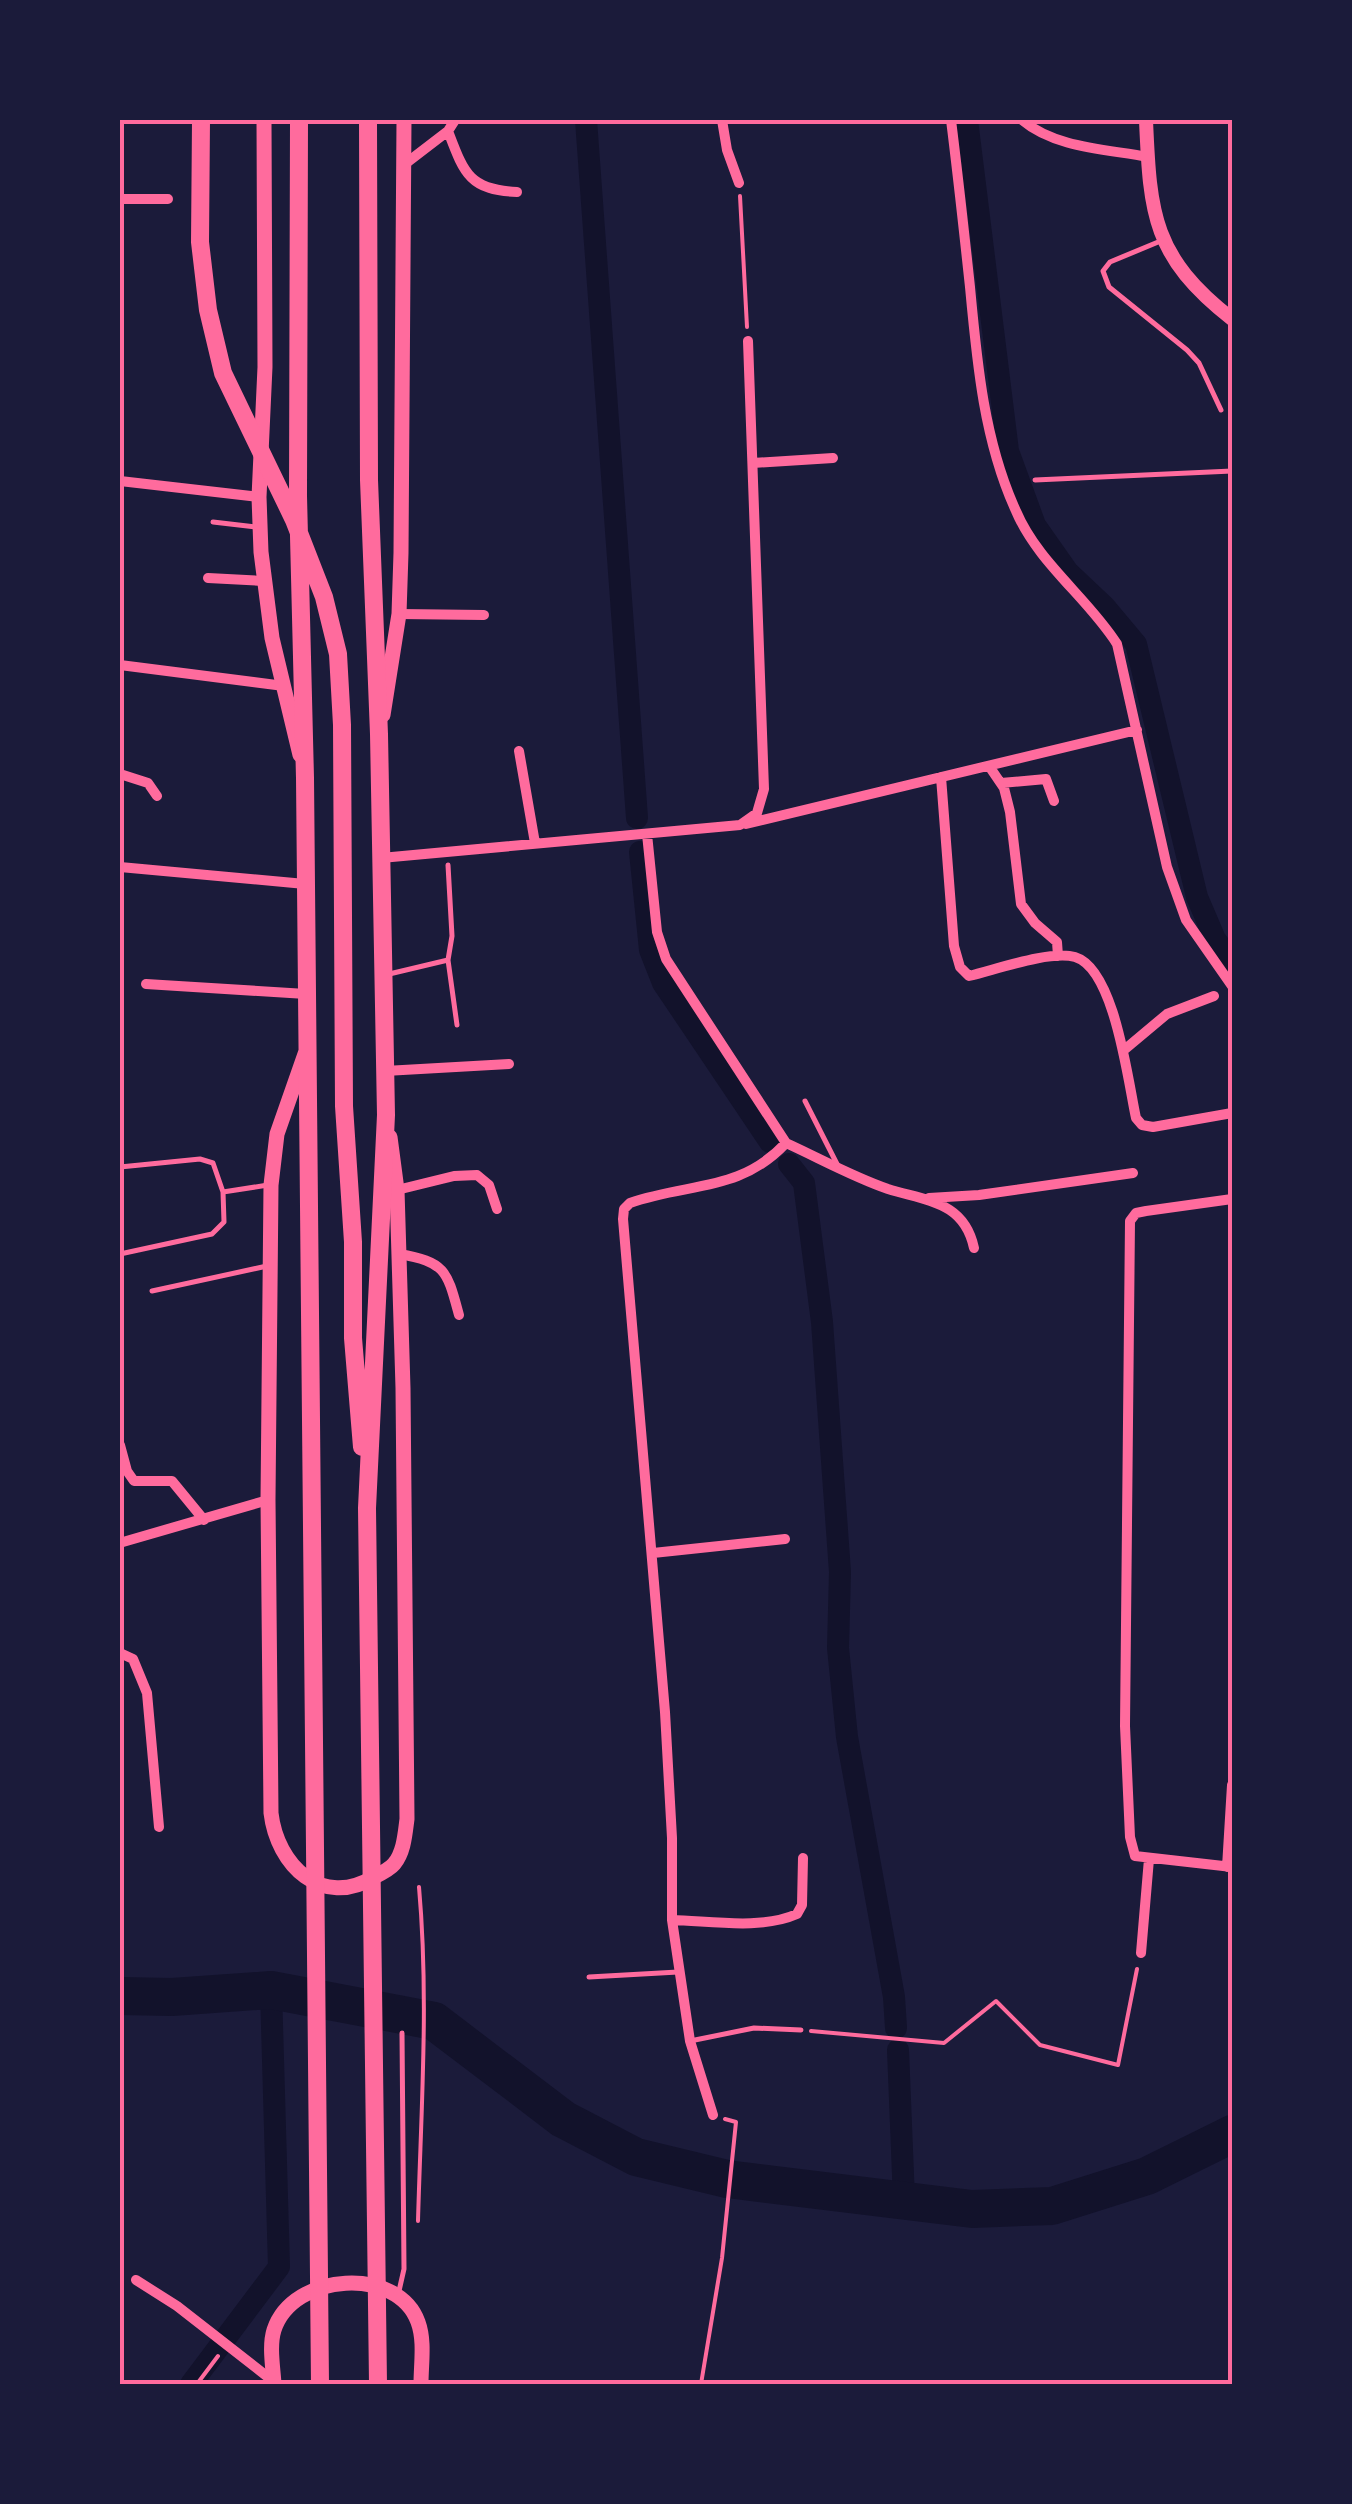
<svg xmlns="http://www.w3.org/2000/svg" width="1352" height="2504" viewBox="0 0 1352 2504" font-family="Overpass,sans-serif">
<rect width="100%" height="100%" fill="#1b1b3a"/>
<g fill="none" stroke-linecap="round" stroke-linejoin="round">
<path stroke="#12122b" stroke-width="22" d="M586,120L637,818
M967,120L1008,451L1035,525L1068,572L1105,607L1136,644L1197,897L1215,939L1232,962
M640,852L650,950L663,983L770,1142
M789,1164L804,1183L822,1322L840,1572L838,1648L847,1737L894,1997L896,2028
M898,2050L904,2200
M191,2384L279,2267L271,1990"/>
<path stroke="#12122b" stroke-width="38" d="M120,1996L172,1997L271,1990L434,2021L563,2119L636,2157L727,2179L972,2209L1052,2206L1147,2176L1232,2134"/>
<path stroke="#ff6b9d" stroke-width="4" d="M740,196L747,327
M811,2031L944,2043L996,2001L1040,2045L1118,2065L1137,1969
M418,2221C421,2110 429,1999 419,1887
M197,2384L218,2356
M701,2384L722,2258L736,2122L725,2119"/>
<path stroke="#ff6b9d" stroke-width="5" d="M1163,240L1110,262L1103,271L1109,287L1187,350L1199,363L1221,410
M1035,480L1232,471
M213,522L256,527
M448,960L457,1025
M385,975L448,960L452,936L448,865
M805,1101L837,1164
M120,1167L200,1159L213,1163L223,1192L268,1185
M120,1254L212,1234L224,1222L223,1192
M152,1291L267,1266
M589,1977L678,1972
M690,2041L754,2028L801,2030
M399,2291L404,2269L402,2033"/>
<path stroke="#ff6b9d" stroke-width="10" d="M722,120L727,150L739,183
M951,120C958,176 964,231 970,287C977,363 984,441 1016,511C1038,563 1088,598 1117,644L1167,867L1186,920L1232,986
M1022,120C1055,148 1106,149 1148,157
M448,131C464,173 469,190 517,192
M405,164L448,131L455,120
M120,199H168
M753,463L833,458
M120,481L259,497
M208,578L264,581
M399,614L484,615
M120,665L284,686
M519,751L535,843
M989,766L1004,788L1010,812L1021,904L1035,923L1057,942L1058,956
M120,774L148,783L157,796
M941,777L954,946L960,967L969,976C995,970 1050,950 1075,957C1115,969 1128,1082 1136,1118L1142,1125L1153,1127L1232,1113
M1001,783L1046,779L1054,801
M746,824L1137,730
M647,834L657,932L666,959L786,1143C739,1193 689,1182 630,1203L624,1209L623,1219L665,1712L672,1838V1920L690,2041L713,2115
M381,858L740,825L757,813L764,789L748,341
M120,867L305,884
M146,984L306,994
M1124,1050L1167,1014L1214,996
M385,1071L509,1064
M786,1143C819,1158 853,1177 888,1189C926,1201 964,1201 974,1248
M397,1190L454,1176L477,1175L489,1185L497,1209
M929,1198L979,1195L1133,1173
M1232,1199L1146,1211L1136,1213L1130,1221L1125,1726L1130,1837L1135,1856L1232,1867
M399,1254C446,1262 447,1271 459,1315
M120,1445L127,1471L134,1481H172L204,1520
M123,1542L268,1500
M653,1553L785,1539
M120,1653L133,1659L147,1693L159,1827
M1227,1867L1232,1785
M672,1920C711,1921 761,1930 797,1914L802,1905L803,1858
M1141,1953L1149,1859
M136,2280L177,2306L273,2381"/>
<path stroke="#ff6b9d" stroke-width="14" d="M1146,120C1150,215 1153,257 1232,319"/>
<path stroke="#ff6b9d" stroke-width="15" d="M264,120L265,367L259,497L261,552L272,638L300,755
M383,715L399,614L401,553L404,120
M305,1054L277,1134L271,1185L268,1500L271,1813C277,1865 322,1909 374,1877C380,1874 390,1869 394,1864C404,1852 405,1834 407,1819L403,1388L397,1190L390,1137
M274,2384C273,2367 269,2346 274,2330C293,2272 398,2266 418,2322C425,2341 421,2364 421,2384"/>
<path stroke="#ff6b9d" stroke-width="18" d="M201,120L200,242L208,310L223,373L294,520L324,597L338,654L342,725L344,1106L353,1242V1338L362,1447
M299,120L298,496L305,778L320,2384
M368,120L369,480L379,734L386,1115L367,1508L378,2384"/>
</g>
<rect width="1352" height="2504" fill="none" stroke="#1b1b3a" stroke-width="245"/>
<rect x="122" y="122" width="1108" height="2260" fill="none" stroke="#ff6b9d" stroke-width="4"/>
</svg>
